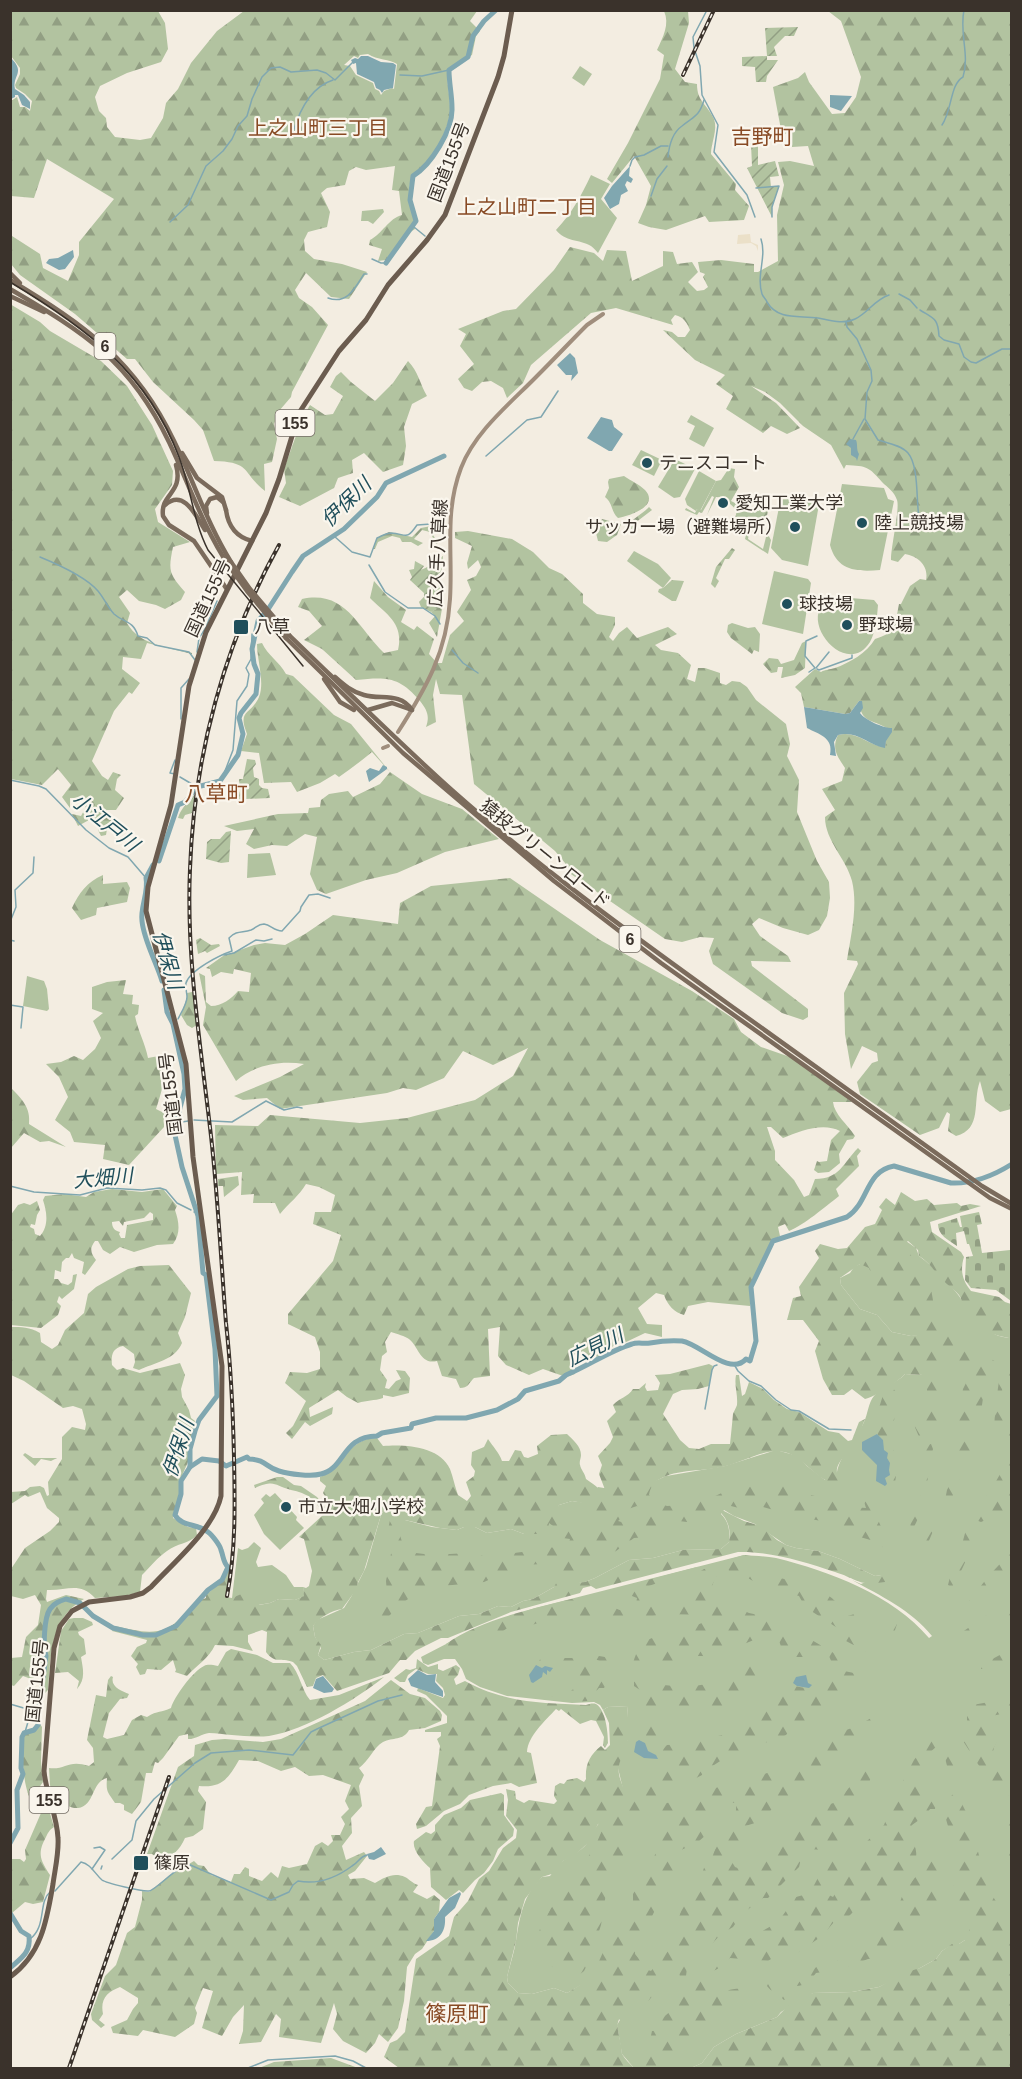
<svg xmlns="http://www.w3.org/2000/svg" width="1022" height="2079" viewBox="0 0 1022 2079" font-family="Helvetica,'Noto Sans JP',sans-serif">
	<defs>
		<pattern id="forest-firs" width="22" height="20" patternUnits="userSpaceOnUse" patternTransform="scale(1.5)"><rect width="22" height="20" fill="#b2c3a0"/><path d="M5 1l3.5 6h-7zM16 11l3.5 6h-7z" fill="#929f83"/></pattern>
		<pattern id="cemetery-stones" width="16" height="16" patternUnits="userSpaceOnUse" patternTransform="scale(1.5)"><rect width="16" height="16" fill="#b2c3a0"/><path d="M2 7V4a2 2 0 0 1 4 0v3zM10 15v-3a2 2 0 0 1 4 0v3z" fill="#929f83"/></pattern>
		<pattern id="garden-furrows" width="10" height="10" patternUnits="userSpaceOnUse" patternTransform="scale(1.5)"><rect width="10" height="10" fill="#b2c3a0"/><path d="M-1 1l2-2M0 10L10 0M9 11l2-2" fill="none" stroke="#929f83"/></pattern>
	</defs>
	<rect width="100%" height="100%" fill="#f3ede1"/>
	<!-- green -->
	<g fill="#b2c3a0">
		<path d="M580 66 592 74 584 86 572 78Z"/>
		<path d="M591 175 610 184 601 199 617 218 598 253C596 251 594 248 591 246 579 239 565 242 556 230 572 213 581 196 591 175Z"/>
		<path d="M383 209 384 212 373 224 368 221H361L362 211Z"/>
		<path d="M691 415 714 428 704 447 689 439 695 426 687 422Z"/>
		<path d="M641 450 662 460 654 476 632 465Z"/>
		<path d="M675 459 695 469 680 497 674 498 658 487Z"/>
		<path d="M699 471 716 481 700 511 697 509 696 511 687 505 685 499Z"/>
		<path d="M842 484 884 488 888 499 894 501 880 570C857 572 837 571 830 545Z"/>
		<path d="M781 497 818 504V510L808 566 782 560 771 548Z"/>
		<path d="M765 524 749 534 748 539 763 549 767 533 771 540 768 554 745 539 746 535Z"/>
		<path d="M634 551 658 564 671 578 663 588 627 561Z"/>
		<path d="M774 571 808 579 811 583 803 634 762 624Z"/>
		<path d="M839 597 874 600 878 605C877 617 876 631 870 642 848 677 804 628 822 605 826 600 833 599 839 597Z"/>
		<path d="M270 853 276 875 247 878 248 854Z"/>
		<path d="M27 976 44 981 47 989 49 1009 47 1011 23 1006Z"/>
		<path d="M906 1241 916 1248 919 1256C928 1262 953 1287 959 1296 973 1316 985 1337 1011 1338V1940H965L959 1944 952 1945 942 1951 936 1959 920 1968 879 1987 852 1992 813 1993 781 2012 777 2017 736 2034 724 2041 714 2047 702 2063 691 2068H634L622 2054 617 2025 620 2020 581 1985 567 1993 554 1988 532 1994 518 1993 508 1983 507 1977C510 1965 514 1953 516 1941 520 1916 523 1895 542 1877L550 1876C554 1871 558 1864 564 1860 577 1852 587 1849 592 1833L623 1789 618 1768V1761L628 1739V1706L608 1707 603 1710 600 1705 594 1702 572 1703 507 1696 480 1687 466 1679 462 1669 455 1659H444L428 1665 423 1663 421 1657 477 1628 535 1608 744 1555C754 1556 766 1556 776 1558 829 1571 893 1595 929 1638L932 1636C911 1610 881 1596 852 1580L861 1584 882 1575 875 1576 840 1559 818 1551 796 1548 786 1545 755 1524 734 1516 724 1510 721 1514C729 1522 730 1531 729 1542L721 1549 683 1550 653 1558 629 1560 595 1578 585 1582 554 1587 533 1599 523 1601 511 1607 498 1606 479 1614 459 1616 418 1633 404 1634 371 1650 354 1652 324 1660 318 1655 321 1648 315 1637 313 1626 317 1620 344 1608 351 1597 366 1567 381 1515 386 1507 405 1520 432 1527 457 1530 464 1527H475L487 1533 511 1529 524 1534 548 1523 559 1505 572 1501 587 1503 598 1487 604 1488 655 1481 666 1476 725 1466 776 1450 798 1456 807 1466 825 1480 837 1477C835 1461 857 1438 864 1422 868 1414 868 1403 874 1396 882 1386 896 1384 905 1374L922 1375 924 1335 911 1336 892 1332 877 1315 860 1309 841 1285 840 1278 850 1273 854 1267Z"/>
		<path d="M275 1493 297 1517 296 1520 304 1528 280 1550 264 1534 254 1515 264 1503 261 1499 266 1494 270 1497Z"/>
		<path d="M254 1542 261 1548 256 1562 258 1567 272 1565 286 1575 294 1587H303L305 1596 295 1600 279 1599 270 1603 258 1605 232 1598 238 1548 242 1550 248 1548Z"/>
	</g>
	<!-- forest -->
	<g fill="url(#forest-firs)" fill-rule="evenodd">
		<path d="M11 10 158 11 165 23 168 49 161 62 127 73 100 86 95 97 99 111 106 118 107 127 115 137 140 140 151 138 163 118 166 103 178 89 191 63 217 31 244 11H477L470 21 480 31 476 36 472 55 448 69C446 83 450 94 450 107 451 129 431 164 412 175 405 196 415 209 415 229L404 236 386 260 378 261 382 249 369 245 370 240C382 234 389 218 402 215L399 191 392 190 395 166 366 170 356 167 349 171 345 185 327 188 321 193 330 212 327 227 308 232 304 240 305 251 314 259 342 264 367 272 349 299 331 297 306 273 295 290 299 298 312 307 328 325 292 392 291 397 279 411 274 424 277 439 272 462 264 464 265 491C241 472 252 462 214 461L203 430 194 420 153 382 135 359H127L75 314 20 275 11 264 12 236 40 254 43 268 68 281 79 255V242L114 199 47 159 34 198 11 196V101L17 97 20 107H25L30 111 32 101 25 94 16 88 15 85 20 74V68L11 56ZM368 54C377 60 390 59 397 64L394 89 392 88 384 91 381 95 379 91 375 89 373 83 356 75 350 66 344 65 354 56 358 58 360 55Z"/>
		<path d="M664 11H688L689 23 675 69 685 82 697 84C697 102 707 104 714 119 718 130 711 143 711 154L736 184 735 190 749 206 744 220 709 222 705 216 666 230 649 227 638 223 646 205 651 186 634 156 612 183 607 179 628 143 660 79 664 55 657 50C663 37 670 24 664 11Z"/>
		<path d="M828 11H1011V1109L1000 1112 985 1101 980 1081C972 1102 983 1129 956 1136L948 1131 950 1114 947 1112 939 1128 920 1135 860 1094 857 1082 872 1063 878 1061 877 1053 862 1046 851 1069 845 1034 844 993 858 964 857 961 847 960C851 935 858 906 852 881 846 858 825 841 825 817L835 810 822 789 842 781 845 768C838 757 831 749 838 735 857 730 868 746 885 747L887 728C871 719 861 723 859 701L850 713 845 714 804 707 801 693 795 687 815 669 821 672C826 669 829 670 835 668 849 663 867 653 875 639 896 633 895 624 899 604H901L910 586 920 579 926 580C929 566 918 556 905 554L898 562 891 560C891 546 900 509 897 500 894 491 888 488 882 482 869 467 867 466 846 465L844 469 831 445 803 426 780 403 765 392 751 386 776 403 800 428 787 434 771 426 763 433 726 409 733 396 716 384 725 375 695 360 663 330 672 332 678 337H685L690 330C687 323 684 317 675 315L671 320 673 325 616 308 591 313 531 365 523 383 507 398 503 388 491 381 482 382 472 391 464 388 458 379 474 364 460 346 466 334 458 329 503 311 516 309 554 270 570 247 594 253 603 261 607 250 626 251 632 281 663 266V251L673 252 677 264 692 262 698 272 688 282 697 291 704 290 708 287 703 277 705 274 700 272 698 262 721 260 754 264V272H758L778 261 777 215 784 185 778 162 790 161 814 166 808 146 792 147 790 132 782 135 773 87 798 78 805 72 809 82 832 114 845 113 856 97 861 77 841 21Z"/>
		<path d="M10 304 40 322 50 331 101 361 127 386 152 425 173 471 172 485 155 509 158 522 190 542 173 547C168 571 169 574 185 592L181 600 165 609 156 605 139 601 127 590 119 597 130 613 127 623C140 646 169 647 192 653V654L147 643 141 659 123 657 122 669 140 683 132 694 129 692 114 711 92 761 102 776 108 780 113 772 121 775 117 779 115 790 124 798 116 810H107V817L114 821 113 829H107L106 835 101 836 98 830 100 826 89 820 78 826 72 814 81 816 86 807 76 798H70V808L62 797 71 785 58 769 42 785 11 779Z"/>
		<path d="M408 361C418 371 420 384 427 396L412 404 404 427 406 446 403 465 383 472 364 453 352 460 353 473 338 478 334 488 300 506 279 497 286 483 284 469 302 419 310 405 325 415 333 414 343 396 330 387 336 376 341 372 351 382 375 401 393 383Z"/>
		<path d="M729 468 735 469 734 477 739 487 731 501 751 511H759L764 503 770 504 766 519 739 536 735 530 739 526 735 519 737 510C730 505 726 497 716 497L707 515 714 497 712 496 702 513 699 512 697 515 685 510 686 508 695 513 697 509 701 510 716 481 721 480Z"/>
		<path d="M624 476C631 481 639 484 645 490 660 506 629 516 618 518 611 512 613 503 605 497L609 488 608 482 609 479Z"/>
		<path d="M649 507 652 510 635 523 634 529 627 528C631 518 642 515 649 507Z"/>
		<path d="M602 519 621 524 617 535 607 542 598 541 596 533Z"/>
		<path d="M431 526 432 533 438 543 436 544 430 532 422 530 414 539 423 543 418 546 411 542H402L400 538 392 536 378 542 375 549H373L377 538 389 532 412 537 421 528Z"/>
		<path d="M468 531 512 539 533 552 549 568 562 574 583 594V603L597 614 615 617V625L609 637 613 641 619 633 627 627 637 638 668 627 677 634 655 645 661 650 678 653 691 665 687 679 695 682 698 668H705L720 673V683L726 685 732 681 740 682 747 687 756 700 786 724 790 744 787 756 799 780 797 812 817 861 829 882 830 898 827 916 819 930 808 935 783 928 759 918 752 924 760 936 788 956 791 962 751 961 752 966 808 1009V1017L803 1020 782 1013 713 964 709 951 714 938 700 937 682 942 665 939 568 872 565 863 555 851 474 784 462 695 440 694 436 679 433 695 436 722 426 727C430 716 427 710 420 701 399 676 386 677 356 680L322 649 304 640 322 626 309 611 298 607 302 599C346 590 357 627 384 653L398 650C404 623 387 615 370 598L374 581 388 597 406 610 401 622 414 630 417 626 434 639 429 654 437 663H442L450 635 464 621 457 612 471 590 467 580 476 576 481 567 478 560 468 569 467 563 472 546 455 538V532Z"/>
		<path d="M732 548 735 550 729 559H725L716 578 719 581 715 588 711 584 716 567Z"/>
		<path d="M443 556 440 584 443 593V603L437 637 429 623 435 616 431 612 436 609C429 600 429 590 433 580L427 574 420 570C429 568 435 560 443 556Z"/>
		<path d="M672 580 684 581 676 601H672L658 592 659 589 663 588Z"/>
		<path d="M732 623 748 628 755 627 760 634 759 652 754 650 752 654 731 638 727 632 728 625Z"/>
		<path d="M806 641 805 668 795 675 781 678 783 667H778L777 672 771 673 763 664 769 658 778 659 781 664 794 660 802 643Z"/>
		<path d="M262 643C268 656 279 661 286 674L293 676 334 715 351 724 390 772 422 794 462 809 499 839 445 852 397 873 366 880 326 894 317 890 310 874 317 837 305 834 287 846 272 845 254 849 246 844 254 829 237 831 224 826 278 814 308 813 309 808 320 807 321 800 329 794 348 791 353 797 380 784 390 772 372 752C362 760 351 769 339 777L335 774 320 783 297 792 291 782 264 783 259 753 241 751 247 734C237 709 251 715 259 697 265 682 257 660 257 644Z"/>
		<path d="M103 875V884L127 882 130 888 127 902 97 908 96 915 81 920 72 908C79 893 87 882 103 875Z"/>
		<path d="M510 878 600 940 692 991 734 1019 741 1032 761 1047 790 1057 852 1102H833C834 1114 848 1125 855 1136L853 1139 847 1140 839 1154 840 1163 829 1172 818 1173 814 1170 817 1161 819 1162 827 1161 831 1140 840 1131C823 1122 800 1131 783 1138L771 1127H767L775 1151V1160L794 1180 804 1197 809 1195 815 1179C840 1179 843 1163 858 1148L861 1151 857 1156 859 1166 836 1189 839 1196C825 1207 804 1225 789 1231L785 1224 778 1227 780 1236 772 1240 770 1244 750 1286V1306L708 1302 688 1306 684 1315C674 1312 668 1306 664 1295L656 1293 638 1308 647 1324 662 1325V1337L645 1333 624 1343 622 1338 610 1349 607 1347 604 1348 605 1352 597 1357 594 1354 592 1355 591 1359 576 1366 575 1374 566 1377 543 1369 529 1375 506 1365 498 1356 500 1327 488 1329 490 1376 474 1378C469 1383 468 1388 460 1388L456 1379 442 1376 437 1361C420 1365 419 1347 409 1339 405 1336 397 1334 391 1332L385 1342 387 1352 382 1356 380 1370 387 1380 385 1388 389 1389 396 1381 401 1379 396 1370 405 1371 410 1378 409 1393 393 1397 383 1395V1398C374 1401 367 1400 358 1403L347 1397 338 1390 309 1408 310 1417 333 1407 332 1414 310 1426 305 1422 292 1439 286 1433 293 1426 306 1401 285 1383 290 1372 307 1373 320 1369V1352L315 1337 288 1324V1314L333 1261 341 1235 313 1224 315 1212H331L335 1195 319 1187 306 1184C299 1196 289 1203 280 1214L275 1203H253L254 1194 241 1195 242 1172 216 1174 215 1125 258 1126 270 1115 360 1123 407 1118 475 1100 513 1076 528 1048 493 1065 463 1051 444 1078 416 1090 403 1088 387 1093 280 1109 267 1098 243 1100 234 1096 280 1077 304 1064C280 1060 254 1065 236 1081L203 1025 206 1007 199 973 205 976 206 1002 211 1006C222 1006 231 999 238 991L249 992 251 973 234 969 233 974 221 972 212 977 210 969 206 968 223 956 254 945 265 943 285 945 305 934 333 915 398 924 400 903 431 886Z"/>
		<path d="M126 980 123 994 133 995 132 1004 139 1005 138 1014 135 1016C138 1031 145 1043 148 1058L164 1055C167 1074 162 1091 156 1109L164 1113V1127L129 1165 103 1159 105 1145 74 1142 70 1132 55 1120 68 1097 59 1077 46 1064 61 1062 74 1056 83 1060 95 1049 101 1038 93 1021 103 1013 92 1009V987L107 982Z"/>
		<path d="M192 992 194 993V1011L197 1025 192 1028 187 1025 181 1015 187 997V993Z"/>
		<path d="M11 1088C22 1099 31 1108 29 1124L66 1147 49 1141 40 1142 24 1133 11 1148Z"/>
		<path d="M112 1189 142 1192 163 1189 177 1206 175 1210C179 1222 181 1233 173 1244L157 1245 134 1252 120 1247 110 1254 103 1250 98 1241H95C89 1249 91 1253 96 1260L85 1275 82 1273 84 1262 74 1258 72 1253 69 1258H66L62 1262 61 1272 55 1270 54 1279H58L61 1283 68 1285 72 1282 73 1275 77 1274 74 1289 62 1299 59 1296 57 1302 61 1306 58 1315 41 1328 11 1325 10 1216 18 1205 24 1203 30 1205 37 1201 40 1210 37 1215 35 1225 31 1224 30 1227 34 1229 35 1234 40 1236C49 1226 47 1212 43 1200L45 1196 64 1194 86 1197 94 1192ZM150 1212 153 1214V1220L127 1225 125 1238H121L119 1234 120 1232C115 1231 112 1228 112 1222L119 1221 123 1226 124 1222 144 1218Z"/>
		<path d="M901 1192 915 1201 927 1199 934 1205 957 1203 961 1206 970 1204 981 1206 930 1222 932 1232 961 1252 964 1257C960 1270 962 1280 971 1291L999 1297 1005 1302 1011 1304V1338C1002 1338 976 1329 969 1321 964 1313 964 1303 959 1295 954 1289 947 1285 942 1279 934 1271 929 1262 919 1256L918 1250 908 1241 904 1244 905 1248 921 1268 930 1283 935 1312 956 1343 969 1352 993 1360 1011 1372V1380L1003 1384C1001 1397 1002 1413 1011 1422V1509L981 1522 973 1519C979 1539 962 1570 952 1588L948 1585 953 1565 958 1559 970 1515 991 1490 1003 1469C1001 1460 1006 1454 1007 1446 1007 1437 998 1433 995 1426 993 1424 999 1378 1000 1376L996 1372H992L984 1391 981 1412 973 1425 972 1435 974 1452 960 1477 954 1494 939 1517 925 1550 923 1551V1540L927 1529 945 1500 947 1490 954 1476 960 1445 959 1414 963 1389 966 1383 959 1370 948 1361 941 1363C941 1371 937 1378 937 1386 936 1406 946 1427 927 1440L920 1439 914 1425 927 1395V1380L923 1375 905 1374C898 1382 874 1397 865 1399L852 1389 844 1395H832L823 1379 815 1351 819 1341 803 1320H787L793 1298 801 1296 799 1287 819 1258 815 1251 820 1244 838 1249 847 1248 865 1227 875 1224 882 1210 879 1207 886 1198 895 1205ZM860 1264 869 1268 872 1275 875 1286 886 1298 903 1321 919 1324 928 1322 924 1334 911 1336 892 1332 877 1315 860 1309 841 1285 840 1278Z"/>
		<path d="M169 1265 191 1293 185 1317 178 1333 182 1343C175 1360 154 1363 139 1370L133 1368 135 1362 134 1354 123 1346C112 1348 111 1356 112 1365L117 1370 123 1368 140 1373 180 1363 185 1375 181 1389 182 1397 189 1410 191 1418 195 1421 192 1432 188 1462 180 1480 179 1494 173 1518 188 1527 196 1528 197 1535C189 1544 177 1543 167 1551 158 1557 150 1567 142 1575L140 1592 125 1596 95 1598C79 1581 67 1591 47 1590L46 1599 47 1602 66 1595 84 1599C50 1618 51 1655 48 1690L45 1693C41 1680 47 1659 45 1644L40 1674 31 1679 23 1676 14 1686 11 1685V1658L22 1657 26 1637 38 1625 41 1605 35 1595 23 1599 11 1596V1569L25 1548 50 1531 59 1522V1518L47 1508 40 1492 28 1497 25 1495 11 1504V1492L25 1491 30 1487 40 1486 44 1488 47 1496 49 1495 48 1482 62 1459V1437L72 1427 85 1430 86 1424 82 1409 73 1406 63 1408 24 1381 11 1375V1327C21 1327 30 1327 40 1333L41 1342 52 1349 58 1345 65 1330 84 1313 88 1294 96 1287 128 1269 140 1266Z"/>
		<path d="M709 1364 713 1366 709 1386 698 1389 682 1390 673 1394 663 1414 680 1440 689 1448 699 1449 711 1444H730C731 1434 732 1425 733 1414 734 1411 736 1408 737 1405 738 1394 734 1386 736 1375H739L742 1396 745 1394 749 1382 763 1389 774 1400 787 1409 799 1412 828 1431 839 1433 848 1441 852 1440 859 1422 865 1419C862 1426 860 1435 856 1442 849 1454 828 1466 841 1481L839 1483C818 1485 805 1456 784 1452 765 1448 745 1461 726 1466 705 1472 677 1468 658 1480 652 1484 650 1489 649 1495L658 1503 667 1506 683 1505 692 1498 713 1497 726 1491 733 1493 762 1482 781 1486H791L801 1492 839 1503V1506L866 1508 862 1495 868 1486C884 1498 875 1509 879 1522 882 1531 890 1535 891 1547L884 1548 874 1541 846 1533 831 1523 811 1519 803 1514H788L763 1507 739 1508 715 1502 709 1512 699 1521 693 1520 687 1522 671 1520 666 1521 648 1537 634 1538 616 1551 594 1562 583 1571 573 1573 571 1579 572 1583 585 1582 595 1578 629 1560 653 1558 683 1550 721 1549 729 1542C730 1535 730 1528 727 1522 725 1516 721 1515 720 1509L744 1521 761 1526 777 1540 786 1545 796 1548 818 1551 840 1559 875 1576 882 1575 886 1571 889 1572 885 1582C857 1586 860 1580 835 1572 805 1562 770 1551 738 1552L596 1589 591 1586 583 1588 580 1593 511 1612 448 1638H441L415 1651 406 1660H400L389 1673 337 1691 323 1675 316 1678 313 1686 307 1687 297 1666 293 1662C280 1657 276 1665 266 1652L267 1632 262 1630 248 1635V1642L253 1651 233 1646 215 1645C209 1658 196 1666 187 1676L175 1672 176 1670 173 1660 161 1670 147 1669 145 1674 140 1675 136 1667 138 1664 131 1656 137 1647 146 1643 147 1640 112 1631 115 1626C140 1631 160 1639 181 1618 189 1609 194 1602 206 1598V1595L222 1581 228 1570 230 1571 226 1597 232 1598 246 1592 255 1596 259 1605 270 1603 279 1599 295 1600 304 1596 303 1587 306 1588 309 1586 312 1571 304 1539 299 1537 323 1515C317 1500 307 1493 291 1490 274 1486 276 1479 255 1488L254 1485 277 1477H283L294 1485 301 1486 317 1497 328 1511 331 1506 323 1493 326 1486 320 1481V1477C345 1467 347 1438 377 1438L383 1446C404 1444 440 1446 450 1469 453 1477 455 1487 458 1495L467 1501 471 1496 466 1482 474 1476 475 1471 471 1465 472 1452 484 1447 488 1439C493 1447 499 1452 502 1461H509L515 1450 521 1451 524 1457 528 1458 538 1454 537 1446 551 1435 567 1434C573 1440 581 1446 581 1455 581 1458 579 1462 580 1465 581 1470 585 1473 586 1479 590 1482 595 1485 598 1488 610 1500 602 1517 623 1516L618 1521 628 1524 643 1515 642 1509 637 1506 619 1512 612 1508 599 1474 602 1465 598 1456 610 1443 613 1437 607 1421 616 1412 613 1405C619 1398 628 1397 633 1389H639L646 1383 645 1387 647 1391 658 1390 660 1383 655 1375 670 1374ZM572 1501C586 1503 601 1507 596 1525L578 1530H567C559 1523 556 1515 559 1505ZM386 1507 392 1510 386 1540 392 1548 386 1581 387 1594 376 1610V1614L371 1620 384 1621 401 1604 418 1592 442 1586 484 1582 522 1565 543 1564 550 1568 558 1580 554 1587 533 1599 523 1601 511 1607 498 1606 479 1614 459 1616 418 1633 404 1634 371 1650 354 1652 324 1660 318 1655 321 1645 315 1637 313 1626C319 1618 332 1610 342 1609L356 1590 358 1582 364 1571 381 1515ZM405 1520 440 1528 457 1530 464 1527H475L487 1533 511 1529 524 1534H545L548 1531 549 1523 560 1531 563 1538 570 1539 568 1546 564 1548 543 1547 530 1551 514 1553 499 1559 468 1553 432 1555 416 1553 404 1548 398 1529Z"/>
		<path d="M890 1389 895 1390C896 1402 895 1430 889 1440L898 1461 892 1505 891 1491 885 1478 889 1475 890 1463 887 1458 888 1453 884 1450 882 1440 878 1436 876 1426 880 1418 878 1411 884 1392Z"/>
		<path d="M931 1444 933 1449C928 1471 925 1514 911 1531L910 1521 917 1507 923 1486 921 1480 924 1473C920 1465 921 1453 926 1445Z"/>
		<path d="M25 1453 33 1458H57L51 1461 41 1459 35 1466 23 1455Z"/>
		<path d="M1011 1553V1563L996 1580 984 1597 974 1602 955 1623 954 1622C971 1598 990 1572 1011 1553Z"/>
		<path d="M744 1555 751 1556 757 1564 758 1573C784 1580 837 1585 844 1617L865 1611 889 1623 897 1624 894 1633 885 1632 868 1618 853 1620 850 1630 864 1644H869L872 1647 869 1653 846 1641 839 1629 805 1607 799 1596 758 1584 748 1578 730 1573 728 1569 730 1564 717 1563Z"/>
		<path d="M697 1567 692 1571 640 1589 644 1602 648 1607 687 1599 697 1592 696 1574 704 1569 724 1567 725 1569 715 1578 712 1586 717 1599 749 1613 768 1617 774 1620 782 1631 789 1636 800 1635 810 1639 849 1662 848 1665 842 1664 835 1670 829 1656C822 1653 814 1655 807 1653L803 1657H792L789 1662H783C782 1651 782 1639 771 1633L744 1644 740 1643C735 1647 730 1652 724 1654 707 1660 684 1650 669 1664L643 1661 633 1663C642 1634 649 1641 673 1632L680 1635 691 1627 713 1619 710 1615 666 1614 613 1622C601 1618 588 1625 575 1621L576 1619 573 1617C565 1623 557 1626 547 1620L523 1628 520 1626V1623L515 1626 512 1625 503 1631 468 1637 467 1651 463 1658 446 1644C479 1620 532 1609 572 1599L591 1610 609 1603C624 1615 620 1609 636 1604L637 1598 632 1596 630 1590 625 1588 629 1585Z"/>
		<path d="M1011 1606V1615L977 1627 969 1633 958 1635 1000 1606Z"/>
		<path d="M74 1618H83L92 1622 93 1625 78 1632 79 1635 84 1639 86 1654 81 1657C83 1669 86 1679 77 1689L79 1681 68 1672 55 1673 61 1631 69 1619Z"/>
		<path d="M231 1649 257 1655 273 1663H290C300 1673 301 1689 310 1700L339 1695 384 1677C355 1700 306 1730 269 1736 252 1738 227 1734 209 1733 202 1734 193 1740 188 1739V1734L179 1736 163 1758 158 1763 155 1762 152 1773H146L141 1802 132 1814 124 1810V1805L120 1803H115C107 1791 106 1792 107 1778 91 1782 95 1806 78 1808 70 1809 65 1802 55 1804L50 1785 49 1768C66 1770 68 1759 89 1766L94 1762 93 1748 87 1740 96 1695 106 1697 108 1680 111 1676 113 1677C110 1687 122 1691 129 1694L127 1698 120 1699 109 1713 103 1737 107 1739 124 1735 132 1720 141 1715 147 1717C158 1710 161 1713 171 1708 174 1697 193 1671 204 1666 208 1664 212 1665 218 1666L226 1652Z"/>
		<path d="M1011 1649V1663L998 1668 981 1669 983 1664Z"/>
		<path d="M627 1651 628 1658 624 1663H604L595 1659 583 1663 591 1673 627 1678 629 1681 627 1684 616 1685 610 1683 613 1680 610 1678 604 1688H599L587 1701 574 1702 550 1696C561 1694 568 1696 576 1686L574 1680 576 1671 569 1661 541 1663 539 1661 541 1658H575L587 1654 605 1657Z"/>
		<path d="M417 1659 428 1667 438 1664V1669L443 1671 456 1665 460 1668 458 1675 454 1679 456 1685 465 1681C505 1703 541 1703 586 1705 589 1704 593 1703 596 1704 606 1710 608 1733 608 1743L605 1748 603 1745 604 1737 596 1721 591 1720 580 1724 561 1709 559 1711 556 1709C545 1721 528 1736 527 1752L531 1753 537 1783 519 1787 511 1783 493 1786 469 1795 460 1804 444 1811 426 1826 417 1829 416 1824 426 1807 432 1806 440 1746 437 1739 441 1736V1732H425V1730L447 1723V1716L426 1695 417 1691 418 1688 443 1698 445 1695 443 1688 436 1681 437 1674H428L416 1669 408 1675 405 1682H400L394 1678 406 1669 410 1670 416 1668Z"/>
		<path d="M761 1662 767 1669H772L771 1673 749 1688 738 1702 701 1711H684L675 1708 672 1705C654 1718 666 1728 659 1747L655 1749C645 1736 645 1739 645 1723 645 1718 641 1714 640 1709L643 1706 640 1690 634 1686V1681L642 1683 685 1687 694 1686 714 1683 720 1677 737 1673 746 1667Z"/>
		<path d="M853 1664H861L871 1670 869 1680 856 1675 842 1684 835 1697 802 1725 792 1728 786 1735 774 1741 762 1743 753 1750 725 1758 714 1765 703 1769 702 1775 654 1800 648 1802 650 1812 645 1821 638 1820 634 1812 628 1824 623 1857 608 1881 601 1925 590 1959 584 1971 579 1975H566L551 1966 545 1967 544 1954 536 1942 537 1935 551 1908 571 1888 576 1874 595 1847 605 1823 598 1824 590 1841 574 1856 563 1861 555 1873 542 1877 525 1899 518 1923 516 1941 507 1977 508 1983 518 1993 532 1994 554 1988 567 1993 580 1985V1980L585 1977H592L608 1941 629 1918 633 1904V1892L638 1874 641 1869 652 1861 666 1831 667 1823 662 1814 656 1811 658 1805 693 1797 708 1790 781 1769 789 1771C793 1757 804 1751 818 1752L830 1739 843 1731 855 1727 873 1717 875 1722 854 1743 842 1750 835 1760 823 1769 805 1787 790 1795 755 1823 742 1827C732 1820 737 1814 736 1803L727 1802 716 1814 707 1834 698 1842 679 1851 673 1863 674 1872 672 1875 663 1879 655 1910 646 1929 636 1940 635 1954 648 1970 651 1971 672 1946 676 1974C666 1977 657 1991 650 1999 644 2006 637 2005 630 2009 612 2020 618 2028 621 2045 621 2046 622 2053 622 2054 625 2059 630 2064 634 2068H399L384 2057 390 2043 397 2040 405 2032 416 1959 449 1936 454 1917 468 1901 479 1879 489 1871 503 1848 516 1838 517 1830 506 1816 508 1800 506 1789 515 1791 516 1799 524 1803 529 1800 554 1804 557 1801 554 1796 555 1786 560 1783 564 1784 567 1780 577 1778 584 1782 586 1779C585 1764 590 1755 601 1746L605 1750 610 1745 609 1723 603 1710 608 1707 628 1706C627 1717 630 1729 628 1740 623 1763 612 1762 624 1789 638 1785 660 1781 662 1763 663 1755 660 1752 667 1745L686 1744 726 1734 739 1726 759 1706 784 1684 810 1689 819 1693 823 1687 817 1683 816 1677H831L844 1671 854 1673Z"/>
		<path d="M391 1680 410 1694 425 1698 440 1711 442 1715 441 1721 425 1728 409 1730C403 1741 393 1737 383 1742 374 1747 368 1762 359 1768L364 1775 359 1786 362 1806 351 1818 352 1833 342 1846 346 1860 364 1852 367 1856 355 1871 348 1875 350 1879 364 1878 375 1883C385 1877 394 1872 405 1877 409 1879 412 1883 418 1885L413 1892 427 1899 434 1895 440 1900 439 1912 434 1919V1931L422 1949 415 1954 407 1967 404 2001 398 2028 388 2042 379 2034 375 2043 366 2053 343 2041 333 2029 337 2014 334 2003 321 2043 279 2037 281 2019 276 2014 261 2042 239 2044 243 2031 244 2005 233 2017 222 2036 202 2028 213 1991 203 1988 195 2008 197 2013 194 2024 175 2037 143 2030 138 2036 113 2033 111 2027 127 2020 133 2009 138 2003V1998L120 1987C107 1992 100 1999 103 2014L99 2020 105 2025 101 2028 92 2020 91 2014 105 1976 116 1965 127 1933 135 1927 142 1900V1891L149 1892 170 1875 194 1861 198 1865 204 1866 211 1875 231 1882 234 1874H240L245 1867 249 1869V1876L262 1881 271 1872 278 1878 282 1866 289 1868 307 1864 315 1846 322 1842 328 1846 333 1841 331 1835H340L345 1824 341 1817 349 1809 345 1801 351 1785 323 1775 309 1776 295 1767 281 1771 258 1761 239 1760C228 1779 222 1788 199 1786L198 1791 206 1802 203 1829 193 1836 185 1838C179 1851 174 1855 161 1860L152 1854H147L178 1767 194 1756 195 1745 212 1740 225 1739 263 1742 281 1739 365 1701Z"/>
		<path d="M1011 1698V1719L1001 1714 987 1717 989 1730 998 1731 1005 1728 1011 1731 1005 1738 999 1737 994 1747 993 1752C1001 1766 1017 1775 1007 1790L1011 1801V1869L1009 1862 1005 1815 998 1795 954 1727 955 1719 969 1736 972 1732 967 1720V1706Z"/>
		<path d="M913 1718 919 1720C924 1730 938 1734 937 1746L927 1755C924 1776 918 1789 936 1804L935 1809H930L926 1815 912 1825C909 1841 923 1852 912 1866L867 1903 859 1906 849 1916 834 1922 822 1936 796 1954 774 1957 768 1961 730 1958C723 1962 720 1969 713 1971L708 1964 711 1961 778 1922 796 1897 807 1894 812 1889 819 1876 827 1869 831 1855 823 1850 809 1849 802 1855 799 1867 768 1898H763L742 1914 733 1927 720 1935 711 1945 697 1951 687 1968 686 1976 681 1980 675 1959 676 1927 685 1898 699 1881 704 1868 712 1858 721 1832 729 1822 743 1831C740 1842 733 1848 730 1859L735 1867 745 1871 779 1837 803 1823 823 1806 837 1802 869 1764 874 1752 881 1743 886 1742 877 1758 865 1796 845 1848 840 1869 831 1884 829 1895 833 1897 847 1876 863 1845 884 1825 895 1796 914 1760 928 1742 927 1735 916 1725 910 1726 907 1722 909 1719Z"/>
		<path d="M40 1724 42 1727 41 1761 43 1782 36 1792 34 1805C23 1794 20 1748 25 1733L37 1729Z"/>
		<path d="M942 1747 946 1749 951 1756 961 1790V1802L970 1820 987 1887 997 1903 1006 1924 1011 1928V2068H691L702 2063 714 2047 724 2041 736 2034 777 2017 797 1997 813 1993 852 1992 879 1987 904 1973 920 1968 936 1959 942 1951 952 1944H959L965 1940 969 1934V1923L963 1918 965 1907 957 1898 953 1885C971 1848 939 1832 946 1800L956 1792 953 1788Z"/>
		<path d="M501 1793 504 1795V1815L514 1829 513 1836 498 1849 493 1861 484 1873 475 1880 463 1893 459 1890 446 1900 431 1887 430 1868C423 1862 412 1850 414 1841L426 1832 431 1834 435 1831V1825L444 1815 461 1808 470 1800Z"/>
		<path d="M49 1810 54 1827C49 1830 48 1833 45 1839 37 1854 41 1861 50 1875L43 1902 33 1904 25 1902 12 1913 11 1859H20L24 1862 26 1859 25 1850 41 1813Z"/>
		<path d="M928 1857 940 1871 938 1885 942 1912 924 1924 894 1955 887 1958 868 1959 842 1969 816 1973C811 1980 805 1986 796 1986L788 1991 787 1998 784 2000C779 1994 772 1993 767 1986L769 1982H776L793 1974H806L822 1963H831L854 1955 868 1935 884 1924 900 1902 904 1891 918 1874 922 1873 926 1867 924 1858Z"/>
		<path d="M702 1967 714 1978 717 1987 726 1991C737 1987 749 1989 759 1985V1990L730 1999 714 2025 706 2030 703 2036 691 2050 677 2057 667 2068H637L632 2061V2058C643 2055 652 2061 656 2047L650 2040 652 2031 663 2030 660 2020 672 2010 674 1998 680 1994 693 1990 694 1988 684 1985 686 1978Z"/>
		<path d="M331 2058 358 2068H259L274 2062Z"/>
	</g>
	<!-- cemetery -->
	<g fill="url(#cemetery-stones)">
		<path d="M238 1176 239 1185 224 1197 223 1186H218V1179Z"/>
		<path d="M979 1212 982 1224 977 1225 982 1253 1010 1250 1011 1301 996 1290 971 1288 965 1280 966 1257 973 1256 969 1244H967L964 1231 956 1233 957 1246C948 1240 938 1235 938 1224L957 1218 960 1227H962L960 1216Z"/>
	</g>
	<!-- garden -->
	<g fill="url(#garden-furrows)">
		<path d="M798 27 794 36H785L774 47 777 56H767V60H778L767 76 766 82H756L755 67 742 66V57L767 56 765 28Z"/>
		<path d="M758 143V165L775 161 779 176 770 177 771 187 779 186 772 207V217L747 168 752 166 751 144Z"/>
		<path d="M415 561 424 566 421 570 434 574 430 588 433 593C429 600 432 603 437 609L431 612 421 607 419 602 424 597V593L410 580 412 577 409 570 414 569Z"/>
		<path d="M247 759 255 760 256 764 253 768 254 777 259 779V785L262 788 268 789 270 798 245 799 242 802 236 799 240 791 239 779H243Z"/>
		<path d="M195 794 192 813 185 815 183 819 178 818C181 807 189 803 195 794Z"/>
		<path d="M231 831 229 862 221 863 206 859 207 842 211 839H220L226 832Z"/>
		<path d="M200 938 211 945 219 944 220 946 207 953 205 951 198 954 196 940Z"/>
	</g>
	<!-- plaza -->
	<path fill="#ebe0c8" d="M750 234 751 242 758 245V251L756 246 751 243 737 244 738 235Z"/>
	<!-- water -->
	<g fill="#80a7b0">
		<path d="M361 56H368L381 62 393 63 396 65 393 88 384 90 382 93 380 90 376 88 374 82 357 74 356 63 353 64 351 60 355 58 358 59Z"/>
		<path d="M11 58C26 73 12 75 15 89L24 95 30 102V109L22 105 18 95H15V97L11 99Z"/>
		<path d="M830 95 852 96 841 111 830 107Z"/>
		<path d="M630 166 629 176 633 179 631 183 627 181 625 185 628 191 621 195 619 204 610 209 604 198 612 186Z"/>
		<path d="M73 250 74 257 65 269 59 270 46 263 49 259 58 258Z"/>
		<path d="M570 353 575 358 578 373 571 381 572 375H566L557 365Z"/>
		<path d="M601 417 612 420 614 427 623 434 612 451H609L587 438Z"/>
		<path d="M850 439 856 440C858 445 856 449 859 454L857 461 856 458 851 455V448L846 444Z"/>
		<path d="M859 701H862L863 708 860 713C865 720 883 728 892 728V732L886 741 885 748C868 745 857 730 838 735L834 742 836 756 830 755C834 737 818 734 807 728L804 707 845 714 850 713Z"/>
		<path d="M383 765 387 767V769L369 782 366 771 370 768 379 771Z"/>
		<path d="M877 1434 883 1440 884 1450 888 1453 887 1458 890 1463 889 1470 890 1475 885 1478 887 1484 885 1486 876 1481 877 1465 862 1450V1442Z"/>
		<path d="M536 1665 542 1668 545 1666 553 1668 550 1672 547 1670V1675L543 1672 542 1677 533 1683 531 1682 529 1675Z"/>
		<path d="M418 1670 427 1675 436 1674 435 1682 443 1691V1697L411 1686 408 1679Z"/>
		<path d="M806 1675 808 1683 812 1685 809 1688 797 1686 793 1683 796 1677Z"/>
		<path d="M323 1676 334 1689 332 1692 324 1693 313 1688 316 1679Z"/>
		<path d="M639 1740 645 1743 648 1751 656 1755 658 1759 644 1758 634 1752 636 1742Z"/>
		<path d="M381 1847 386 1854 374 1860 369 1859 367 1854 374 1852Z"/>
		<path d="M460 1892 461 1894 455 1908 445 1917C446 1931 440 1941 426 1941L434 1931V1919L449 1898Z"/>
	</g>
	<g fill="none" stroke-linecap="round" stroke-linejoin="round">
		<!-- stream -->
		<g stroke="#80a7b0" stroke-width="1.5">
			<path d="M707 10 693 37 694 48 700 66 702 95 718 125 714 152 747 195 755 217"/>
			<path d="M400 75 422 76 449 70"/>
			<path d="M942 125C952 111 950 84 963 77 970 55 959 33 964 10"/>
			<path d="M293 132C299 112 311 87 333 80"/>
			<path d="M745 145 769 140"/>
			<path d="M668 157C669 146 672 133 682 126 694 116 699 117 704 100"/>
			<path d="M630 166 632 160 635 157 644 155 661 146H668"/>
			<path d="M756 188 779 186 772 207V217"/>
			<path d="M651 196 657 179 667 166"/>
			<path d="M170 222 188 205 206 166 223 151 232 139 238 126 247 116 252 99 262 77 271 68 280 67 291 72 317 70 326 73 335 80 354 61"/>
			<path d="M414 227 425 236"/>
			<path d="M761 239C767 257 756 275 762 294 763 297 766 299 767 302 778 321 800 315 818 318 829 320 843 325 855 319 868 313 874 300 889 295"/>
			<path d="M372 259 381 263H386"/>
			<path d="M899 294 910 300 917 308"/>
			<path d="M328 298C347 305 355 288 364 274H367"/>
			<path d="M920 310C934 319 938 318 939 336L944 340 959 344 964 357 971 362 976 363 1002 349H1012"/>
			<path d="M846 322 847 327 857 339 871 370 872 381 867 392 865 419 878 440C887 443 901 445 908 453 919 466 916 500 919 518"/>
			<path d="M853 439 864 419"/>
			<path d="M486 456 527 420 541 417 558 391"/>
			<path d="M334 536 352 552 370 557 377 538C382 536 386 533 391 533 407 534 406 541 417 525L431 524 436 514 445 515"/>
			<path d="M40 557C57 564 86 577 98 591 104 598 108 608 114 614 124 623 133 620 138 636L147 638 155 645 189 652 195 660"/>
			<path d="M369 565 385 592 408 608H423L435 616 440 624"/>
			<path d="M452 650 463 663 478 673"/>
			<path d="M197 652 199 638 205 629 217 601"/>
			<path d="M816 668 829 652"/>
			<path d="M817 669 819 670 852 658V655"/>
			<path d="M809 672 815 668 805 656 806 641 817 636"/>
			<path d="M181 719V688L189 679"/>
			<path d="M225 771 233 750 237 701 247 686 249 674 246 668 251 659 252 634"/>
			<path d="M175 774 170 773 175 760"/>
			<path d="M180 777 197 787"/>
			<path d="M10 780 39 786 46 789 86 830 109 848 128 857 146 878"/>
			<path d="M10 922 16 907 15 890 33 873 34 857"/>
			<path d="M10 940 14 941"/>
			<path d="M224 955 234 953 256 940 264 941 272 939"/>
			<path d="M10 1005 23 1007 21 1028"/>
			<path d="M178 1019C181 1013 187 1004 187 997 187 992 185 988 186 983 190 970 220 955 232 951L229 938C237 930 242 933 251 930 256 928 258 924 264 924 271 925 274 931 282 931L300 911 301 907 309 895 318 894 330 898"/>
			<path d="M194 1120 232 1122 266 1101 284 1110 297 1107 302 1108"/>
			<path d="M176 1123 188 1121"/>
			<path d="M10 1186 34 1192 80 1195 107 1188 142 1190 160 1188 166 1190 177 1203 191 1210"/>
			<path d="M194 1212H196"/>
			<path d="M735 1366 738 1371 749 1381 761 1386 776 1400 791 1410 799 1411 829 1429 851 1430"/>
			<path d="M705 1409 712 1370 714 1366 717 1365"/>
			<path d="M10 1704 27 1709 28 1722 25 1732"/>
			<path d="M112 1859 132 1840 136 1821 154 1799 195 1763 211 1753 249 1750 293 1755 311 1732 317 1729 378 1701 402 1695"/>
			<path d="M92 1869 105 1850 100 1847 94 1848"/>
			<path d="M101 1869 102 1866"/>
			<path d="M55 1891 81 1862C91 1864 95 1874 102 1880 106 1883 143 1892 149 1891 156 1890 175 1868 188 1864L271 1900 289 1892 293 1885 298 1881C319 1885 336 1878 352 1866 359 1862 359 1857 367 1855"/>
			<path d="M30 1939C47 1926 38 1902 50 1892"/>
			<path d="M248 2068 268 2060 335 2056 353 2061 366 2068"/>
		</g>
		<!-- river -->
		<g stroke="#80a7b0" stroke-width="5">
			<path d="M386 263 416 221 410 200 413 176C431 165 453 130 452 108 452 95 449 83 449 70L468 57 473 36 484 21 496 10"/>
			<path d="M159 861 178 805 185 802 197 787 220 781 238 755 243 734 239 718 241 713 256 694 258 674 254 664 252 649 258 621 267 611 292 572 303 556 344 529 377 497 386 483 444 456"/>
			<path d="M153 865 146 878C149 892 140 907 142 921 144 941 156 961 162 981"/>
			<path d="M190 1467 202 1459 219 1461 226 1466 247 1457 249 1459C267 1460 265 1467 279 1471 289 1474 311 1477 321 1474 345 1469 342 1436 377 1436L382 1433 411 1428 412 1424 436 1418H466L497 1410 518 1399 525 1391 559 1381 566 1375C588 1366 609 1351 632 1344 637 1342 644 1344 650 1343 661 1341 671 1340 682 1341 700 1344 730 1377 746 1359L750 1361 756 1341 751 1287 773 1241 847 1217C869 1203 865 1171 894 1166L951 1183C974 1184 993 1176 1012 1164"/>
			<path d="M10 1843 18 1828 17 1790 23 1774 21 1768 22 1737 24 1733 34 1730 38 1725 39 1706 46 1656C43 1646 44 1618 50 1609 54 1603 60 1601 66 1599L80 1603 93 1616 113 1628 143 1635H156L176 1626 208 1590 222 1580 228 1567C223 1562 224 1558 221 1550 220 1545 212 1535 208 1532 197 1523 182 1527 175 1515L181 1494V1481L190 1467V1449L195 1431 199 1420 217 1396 215 1349 206 1275 203 1273 198 1216 182 1167 175 1135 176 1123 185 1089 184 1074 173 1024 167 1012 164 990"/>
			<path d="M10 1913 21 1931 29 1936C31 1953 21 1958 10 1968"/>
		</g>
		<!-- secondary -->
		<g stroke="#a08e7d" stroke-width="4">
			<path d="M398 732C426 688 447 652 450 599 453 553 444 513 461 468 475 431 512 402 539 374 555 358 571 341 587 325L603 314"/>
			<path d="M383 748 388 746"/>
		</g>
		<!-- primary -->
		<g stroke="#7b6b5c" stroke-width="4.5">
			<path d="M10 273 20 283"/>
			<path d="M10 280C85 325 136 361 174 441 194 482 207 523 231 562"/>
			<path d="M10 289C85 333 130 361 169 442 189 484 203 527 229 566"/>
			<path d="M10 296 44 312"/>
			<path d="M182 453 197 478 222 497 226 510"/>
			<path d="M176 465C184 494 160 493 163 516L169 525 194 541 226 588"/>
			<path d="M165 505C184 488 196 516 205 530"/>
			<path d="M226 510C228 525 236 537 252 541"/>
			<path d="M207 513 206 506 210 499 217 497 223 502"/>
			<path d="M289 635C344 688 397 741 454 792 540 868 634 936 727 1003 812 1064 897 1125 982 1186L1012 1204"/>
			<path d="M286 638 403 753 554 881 661 963 990 1198 1012 1209"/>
			<path d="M335 677C344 685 352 692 364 695 381 700 400 692 412 710"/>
			<path d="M324 679 340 702 354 710"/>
			<path d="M368 710 392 703 412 710"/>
		</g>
		<!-- trunk -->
		<path stroke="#6b5c4f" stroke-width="5" d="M10 1977C42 1954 47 1919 53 1884 55 1869 59 1853 58 1838 57 1815 46 1794 44 1771L54 1648 60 1626 72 1611 89 1602 130 1597 143 1593 151 1587C174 1562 214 1529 221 1496L222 1366 193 1157 186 1064 146 911 148 887 171 805 189 686 206 632 266 513 279 479 299 413 339 351 366 320 388 285 427 240 445 215 498 77 504 56 512 10"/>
		<!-- tram -->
		<path stroke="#3a322b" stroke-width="1.5" d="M10 282C85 327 148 373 179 457 191 488 193 521 208 550L303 666"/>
		<!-- rail casing -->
		<g stroke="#3a322b" stroke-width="4">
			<g id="rail">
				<path d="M683 75 714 10"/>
				<path d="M227 1596C236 1550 235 1504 234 1457 233 1412 231 1368 226 1323 221 1261 218 1198 211 1136 201 1048 186 958 190 869 194 756 224 644 279 545"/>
				<path d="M69 2068 169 1777"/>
			</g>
		</g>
		<!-- rail -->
		<use href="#rail" stroke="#faf6ed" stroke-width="1.5" stroke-dasharray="4.5" stroke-linecap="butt"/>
		<!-- primary-bridge -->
		<g stroke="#7b6b5c" stroke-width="4.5">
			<path d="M231 562 250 589 289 635"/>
			<path d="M229 566 247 591 286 638"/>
		</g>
	</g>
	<!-- markers -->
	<g fill="#204f5b" stroke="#faf6ed" stroke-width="2">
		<circle cx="647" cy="463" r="6"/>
		<circle cx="723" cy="503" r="6"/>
		<circle cx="862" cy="523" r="6"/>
		<circle cx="795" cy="527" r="6"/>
		<circle cx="787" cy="604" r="6"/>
		<circle cx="847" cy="625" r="6"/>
		<rect x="233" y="619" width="16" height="16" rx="3"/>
		<circle cx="286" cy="1507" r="6"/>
		<rect x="133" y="1855" width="16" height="16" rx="3"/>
	</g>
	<g text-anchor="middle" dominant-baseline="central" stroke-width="4.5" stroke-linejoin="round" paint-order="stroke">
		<!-- shield labels -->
		<g fill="#faf6ed" stroke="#746d65" stroke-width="1.5">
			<rect x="94.5" y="333" width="21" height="26" rx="4.5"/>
			<rect x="275.5" y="410" width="39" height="26" rx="4.5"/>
			<rect x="619.5" y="926" width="21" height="26" rx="4.5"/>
			<rect x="29.5" y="1787" width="39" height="26" rx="4.5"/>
		</g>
		<g font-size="16" font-weight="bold" fill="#3a322b">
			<text x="105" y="346">6</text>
			<text x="295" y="423">155</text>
			<text x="630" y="939">6</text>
			<text x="49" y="1800">155</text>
		</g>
		<!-- street labels -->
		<g font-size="18" fill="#3a322b" stroke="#faf6ed">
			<text transform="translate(449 162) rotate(-69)">国道155号</text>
			<text transform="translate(438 553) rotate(-87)">広久手八草線</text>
			<text transform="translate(208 598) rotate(-65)">国道155号</text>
			<text transform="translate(545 854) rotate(39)">猿投グリーンロード</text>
			<text transform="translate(171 1094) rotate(-97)">国道155号</text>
			<text transform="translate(37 1681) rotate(-84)">国道155号</text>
		</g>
		<!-- poi labels -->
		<g font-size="18" fill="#3a322b" stroke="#faf6ed" text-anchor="start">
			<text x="659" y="463">テニスコート</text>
			<text x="735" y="503">愛知工業大学</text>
			<text x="874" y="523">陸上競技場</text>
			<text x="783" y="527" text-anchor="end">サッカー場（避難場所）</text>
			<text x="799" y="604">球技場</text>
			<text x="859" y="625">野球場</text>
			<text x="254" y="627">八草</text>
			<text x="298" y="1507">市立大畑小学校</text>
			<text x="154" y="1863">篠原</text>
		</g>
		<!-- neighbourhood labels -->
		<g font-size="20" fill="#884a24" stroke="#faf6ed">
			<text x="318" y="128">上之山町三丁目</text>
			<text x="527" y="207">上之山町二丁目</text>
		</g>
		<!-- water labels -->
		<g font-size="20" font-style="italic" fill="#204f5b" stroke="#faf6ed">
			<text transform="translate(346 502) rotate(-44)">伊保川</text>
			<text transform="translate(105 822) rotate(39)">小江戸川</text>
			<text transform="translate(168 960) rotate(74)">伊保川</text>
			<text transform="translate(103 1178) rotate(-5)">大畑川</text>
			<text transform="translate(595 1347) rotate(-26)">広見川</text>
			<text transform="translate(178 1448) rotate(-72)">伊保川</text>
		</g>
		<!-- quarter labels -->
		<g font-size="21" fill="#884a24" stroke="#faf6ed">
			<text x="762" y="136">吉野町</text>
			<text x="216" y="793">八草町</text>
			<text x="457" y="2013">篠原町</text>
		</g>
	</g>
	<!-- border -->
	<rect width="1022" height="2079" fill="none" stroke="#3a322b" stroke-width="24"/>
</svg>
